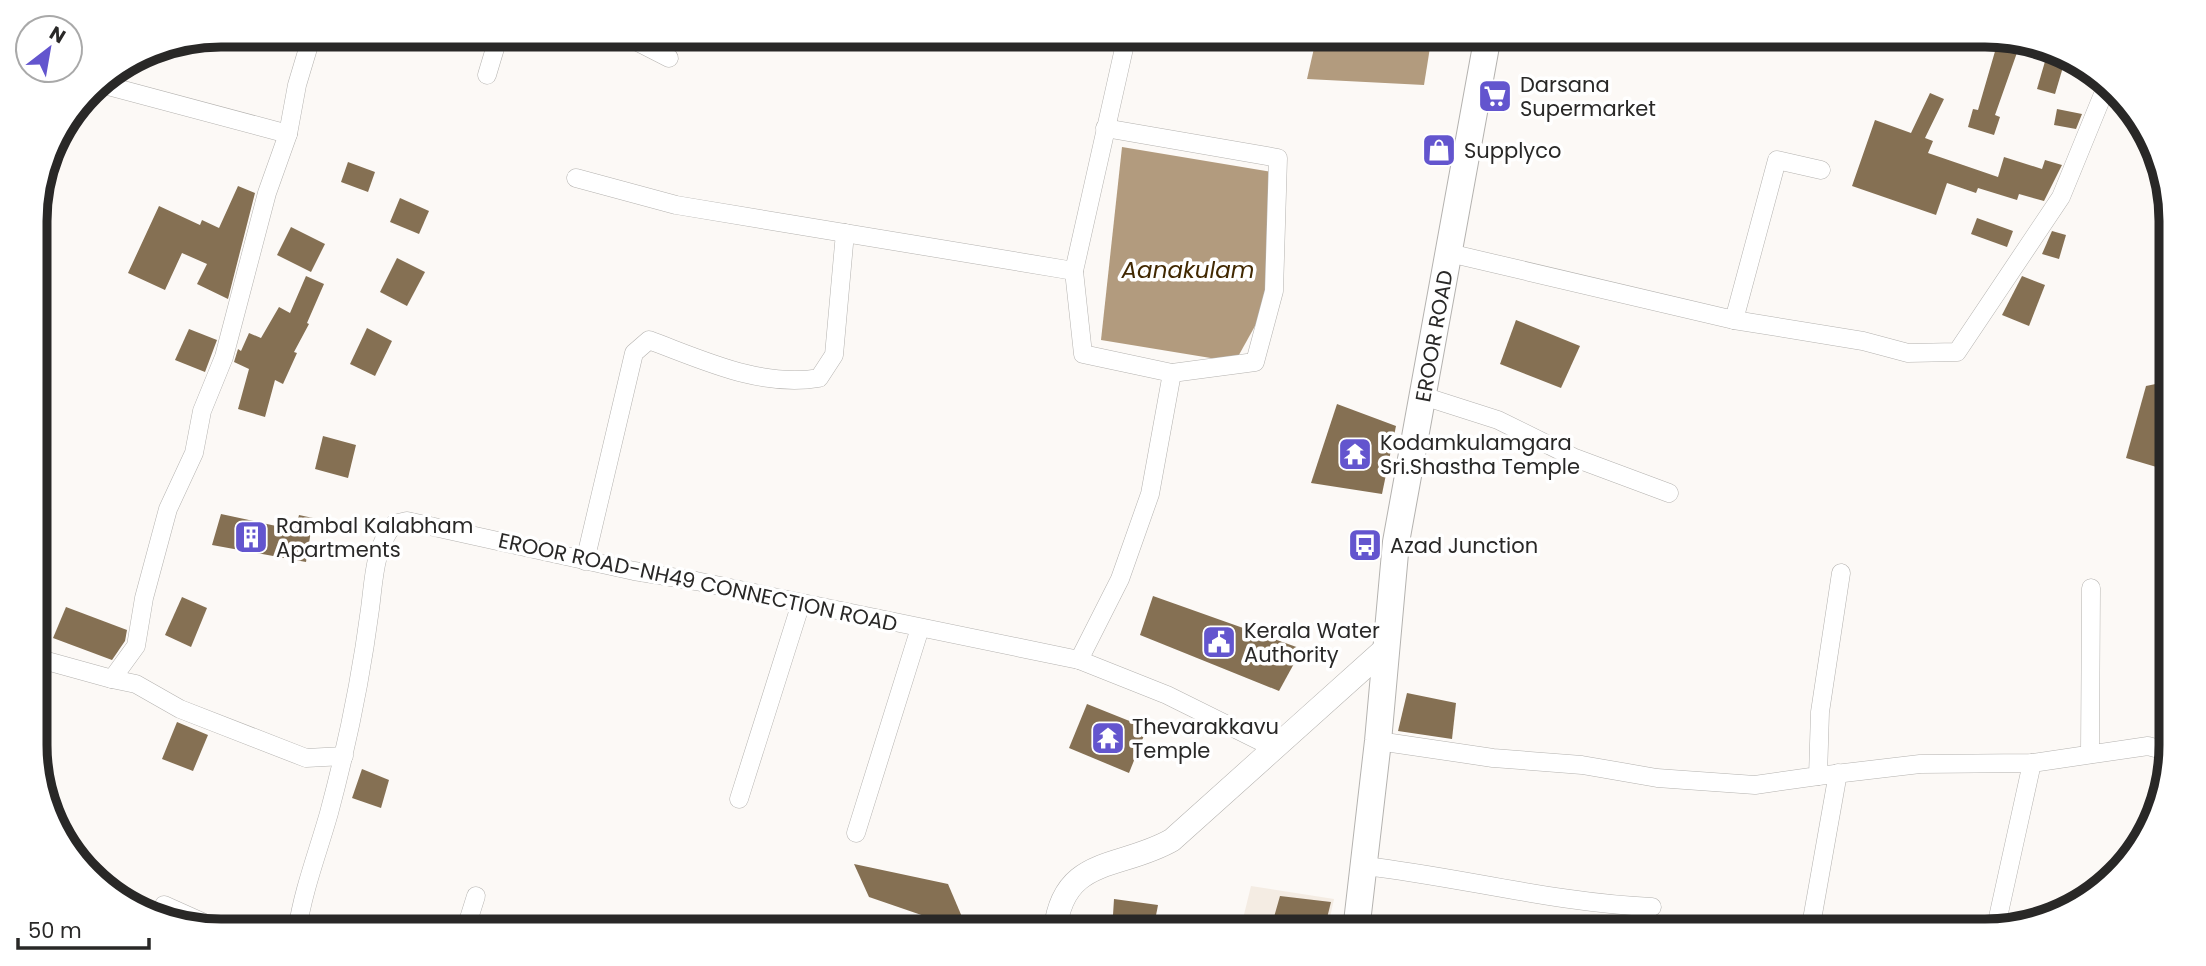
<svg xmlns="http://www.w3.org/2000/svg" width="2206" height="966" viewBox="0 0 2206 966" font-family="Poppins,sans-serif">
	<rect width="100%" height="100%" fill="#fcf9f6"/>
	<!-- built -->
	<path fill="#f4ece3" d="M1251 886 1334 899 1327 931H1240Z"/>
	<!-- water -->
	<g fill="#b29b7e">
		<path d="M1317 35H1432L1424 85 1307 79Z"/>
		<path d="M1122 147 1272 172 1265 308 1235 362 1101 340Z"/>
	</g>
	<!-- building -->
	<g fill="#857053">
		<path d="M1998 41 2019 47 1995 115 2000 117 1994 135 1968 127 1973 109 1978 110Z"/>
		<path d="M2048 51 2066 57 2055 94 2037 89Z"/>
		<path d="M1930 93 1944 99 1925 138 1933 141 1928 153 1998 177 2004 157 2042 169 2045 160 2062 165 2044 201 2019 194 2017 200 1978 188 1976 193 1947 183 1936 215 1852 186 1875 120 1911 133Z"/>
		<path d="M2057 109 2082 114 2076 129 2054 125Z"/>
		<path d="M348 162 375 172 368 192 341 182Z"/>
		<path d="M238 186 255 193 228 299 197 284 207 264 182 253 165 290 128 273 159 206 200 225 202 220 219 228Z"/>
		<path d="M400 198 429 211 419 234 390 222Z"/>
		<path d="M1977 218 2013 231 2007 247 1971 234Z"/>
		<path d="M291 227 325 244 311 272 277 255Z"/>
		<path d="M2052 231 2066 235 2059 259 2042 254Z"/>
		<path d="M397 258 425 272 407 306 380 292Z"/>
		<path d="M306 276 324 284 307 323 309 324 294 352 297 353 283 384 275 380 265 417 238 409 249 369 234 362 238 349 241 351 249 333 261 338 279 307 290 313Z"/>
		<path d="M2022 276 2045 285 2029 326 2002 315Z"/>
		<path d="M1516 320 1580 346 1561 388 1500 364Z"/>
		<path d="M367 328 392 341 375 376 350 364Z"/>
		<path d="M189 329 217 340 205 372 175 360Z"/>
		<path d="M2170 381V471L2126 458 2146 386Z"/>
		<path d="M1337 404 1396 426 1382 494 1311 483Z"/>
		<path d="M323 436 356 445 348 478 315 469Z"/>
		<path d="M221 514 295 530 299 515 313 518 306 562 212 545Z"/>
		<path d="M1153 596 1302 649 1279 691 1140 635Z"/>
		<path d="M182 597 207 608 191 647 165 635Z"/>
		<path d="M66 607 127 630 125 641 112 660 53 638Z"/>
		<path d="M1407 693 1456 703 1452 739 1398 731Z"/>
		<path d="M1087 704 1147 728 1129 773 1069 748Z"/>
		<path d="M177 722 208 735 193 771 162 759Z"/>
		<path d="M362 769 389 780 381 808 352 798Z"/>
		<path d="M854 864 948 884 968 931 869 897Z"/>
		<path d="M1280 896 1331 902 1326 922 1309 920 1307 931H1270Z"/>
		<path d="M1114 899 1158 905 1153 931H1112Z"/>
	</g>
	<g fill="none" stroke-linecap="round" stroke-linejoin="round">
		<!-- minor casing -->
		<g stroke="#b4b2af" stroke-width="19">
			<g id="minor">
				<path d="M624 35 669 58"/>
				<path d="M487 75 499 35"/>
				<path d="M97 83 288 134"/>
				<path d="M1105 128 1278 158 1274 291 1255 362 1172 373"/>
				<path d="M576 178 676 205 1074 271"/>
				<path d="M1449 253 1734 320 1777 160 1821 170"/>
				<path d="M1734 320 1863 341 1908 353 1957 352 2061 197 2106 87"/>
				<path d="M1423 396 1498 420 1575 458 1669 493"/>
				<path d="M585 561 634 353 649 340C703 360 761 388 819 378L834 355 845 233"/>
				<path d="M36 658 112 679 136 646 144 598 168 509 194 453 202 411 224 357 267 193 288 134 297 85 312 35"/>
				<path d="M1079 660 1120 579 1150 494 1172 373 1083 354 1074 271 1127 35"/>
				<path d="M112 679 136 684 180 709 306 758 344 756"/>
				<path d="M1378 741 1493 758 1582 765 1657 778 1755 785 1818 776 1820 712 1841 573"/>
				<path d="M2090 754 2091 588"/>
				<path d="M1818 776 1920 764 2032 763 2148 746 2170 752"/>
				<path d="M739 799 801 603"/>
				<path d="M856 833 920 628"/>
				<path d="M1365 866C1460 877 1556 903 1652 907"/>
				<path d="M164 905 222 931"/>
				<path d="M297 931C303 890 318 852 329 813 347 746 361 678 370 609 374 579 374 548 394 524L407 521 634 571 696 581 1079 660 1167 695 1276 749"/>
				<path d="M465 931 476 896"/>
				<path d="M1810 931 1838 773"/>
				<path d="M1995 931 2032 763"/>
			</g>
		</g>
		<!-- tertiary casing -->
		<g stroke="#b4b2af" stroke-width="24">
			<path id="tertiary" d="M1055 931C1063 855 1120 870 1172 840L1386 648"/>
		</g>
		<!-- secondary casing -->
		<g stroke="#b4b2af" stroke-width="28">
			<path id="secondary" d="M1356 931 1378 741 1396 542 1488 35"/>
		</g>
		<!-- minor -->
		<use href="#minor" stroke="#fff" stroke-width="18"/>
		<!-- tertiary -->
		<use href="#tertiary" stroke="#fff" stroke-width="23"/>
		<!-- secondary -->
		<use href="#secondary" stroke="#fff" stroke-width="26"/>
	</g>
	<!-- icons -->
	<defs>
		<g id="supermarket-square" transform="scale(1.75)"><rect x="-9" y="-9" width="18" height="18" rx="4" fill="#6355ce" stroke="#fff"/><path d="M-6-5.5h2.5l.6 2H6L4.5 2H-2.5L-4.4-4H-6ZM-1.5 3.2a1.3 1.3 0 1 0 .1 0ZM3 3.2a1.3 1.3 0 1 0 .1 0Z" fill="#fff"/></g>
		<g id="shop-square" transform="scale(1.75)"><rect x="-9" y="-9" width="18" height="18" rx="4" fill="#6355ce" stroke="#fff"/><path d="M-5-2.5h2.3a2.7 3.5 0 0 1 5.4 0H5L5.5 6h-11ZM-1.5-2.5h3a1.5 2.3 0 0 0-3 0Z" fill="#fff"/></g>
		<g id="temple-square" transform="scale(1.75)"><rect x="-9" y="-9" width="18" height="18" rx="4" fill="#6355ce" stroke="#fff"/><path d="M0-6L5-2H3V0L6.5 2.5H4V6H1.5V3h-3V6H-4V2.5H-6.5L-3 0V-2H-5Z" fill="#fff"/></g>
		<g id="building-square" transform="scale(1.75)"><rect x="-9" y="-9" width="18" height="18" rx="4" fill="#6355ce" stroke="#fff"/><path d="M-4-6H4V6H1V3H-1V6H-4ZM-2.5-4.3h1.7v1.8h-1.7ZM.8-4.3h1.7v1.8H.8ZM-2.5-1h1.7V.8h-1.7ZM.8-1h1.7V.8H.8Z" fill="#fff"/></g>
		<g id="bus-square" transform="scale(1.75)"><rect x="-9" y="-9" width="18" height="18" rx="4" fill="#6355ce" stroke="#fff"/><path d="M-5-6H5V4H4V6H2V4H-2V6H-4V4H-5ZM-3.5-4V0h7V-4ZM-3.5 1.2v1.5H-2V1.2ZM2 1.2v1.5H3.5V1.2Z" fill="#fff"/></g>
		<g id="civic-square" transform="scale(1.75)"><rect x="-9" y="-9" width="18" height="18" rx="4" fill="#6355ce" stroke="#fff"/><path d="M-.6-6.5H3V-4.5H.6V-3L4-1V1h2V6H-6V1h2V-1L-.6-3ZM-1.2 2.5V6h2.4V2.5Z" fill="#fff"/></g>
	</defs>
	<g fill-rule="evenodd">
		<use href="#supermarket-square" x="1495" y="96"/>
		<use href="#shop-square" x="1439" y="150"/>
		<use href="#temple-square" x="1355" y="454"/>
		<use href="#building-square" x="251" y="537"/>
		<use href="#bus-square" x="1365" y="545"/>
		<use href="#civic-square" x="1219" y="642"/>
		<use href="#temple-square" x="1108" y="738"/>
	</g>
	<g text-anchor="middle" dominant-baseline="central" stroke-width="7" stroke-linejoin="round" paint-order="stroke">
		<!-- poi labels -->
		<g font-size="21" fill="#292827" stroke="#fff" text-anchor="start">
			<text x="1520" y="84">Darsana<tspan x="1520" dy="24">Supermarket</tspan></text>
			<text x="1464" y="150">Supplyco</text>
			<text x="1380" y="442">Kodamkulamgara<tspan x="1380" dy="24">Sri.Shastha Temple</tspan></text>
			<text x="276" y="525">Rambal Kalabham<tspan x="276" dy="24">Apartments</tspan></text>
			<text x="1390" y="545">Azad Junction</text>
			<text x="1244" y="630">Kerala Water<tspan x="1244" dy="24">Authority</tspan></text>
			<text x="1132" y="726">Thevarakkavu<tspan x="1132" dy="24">Temple</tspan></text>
		</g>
		<!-- street labels -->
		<g font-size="21" fill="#292827" stroke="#fff">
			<text transform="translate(1434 336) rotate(-80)">EROOR ROAD</text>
			<text transform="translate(698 582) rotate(12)">EROOR ROAD-NH49 CONNECTION ROAD</text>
		</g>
		<!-- water labels -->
		<g font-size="23" font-style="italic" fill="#412801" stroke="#fff">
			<text x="1188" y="270">Aanakulam</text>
		</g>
	</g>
	<!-- crop -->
	<path d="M0 0H2206V966H0ZM221 47H1985A174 174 0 0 1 2159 221V745A174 174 0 0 1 1985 919H221A174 174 0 0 1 47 745V221A174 174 0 0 1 221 47Z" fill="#fff" fill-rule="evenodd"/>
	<path fill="none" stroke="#292827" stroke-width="9" d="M221 47H1985A174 174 0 0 1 2159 221V745A174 174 0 0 1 1985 919H221A174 174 0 0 1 47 745V221A174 174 0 0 1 221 47Z"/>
	<!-- north arrow -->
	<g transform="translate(49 49) rotate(31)"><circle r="33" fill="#ffffff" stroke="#a9a9a9" stroke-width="2"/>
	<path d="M0-5L12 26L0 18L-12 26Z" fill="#6355ce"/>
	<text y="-10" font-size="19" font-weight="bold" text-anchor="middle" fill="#292827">N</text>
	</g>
	<!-- scale -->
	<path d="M18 938v10h131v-10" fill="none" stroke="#292827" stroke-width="3.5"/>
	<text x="28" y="938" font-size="21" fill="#292827" stroke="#ffffff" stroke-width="5" paint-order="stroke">50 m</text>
</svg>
